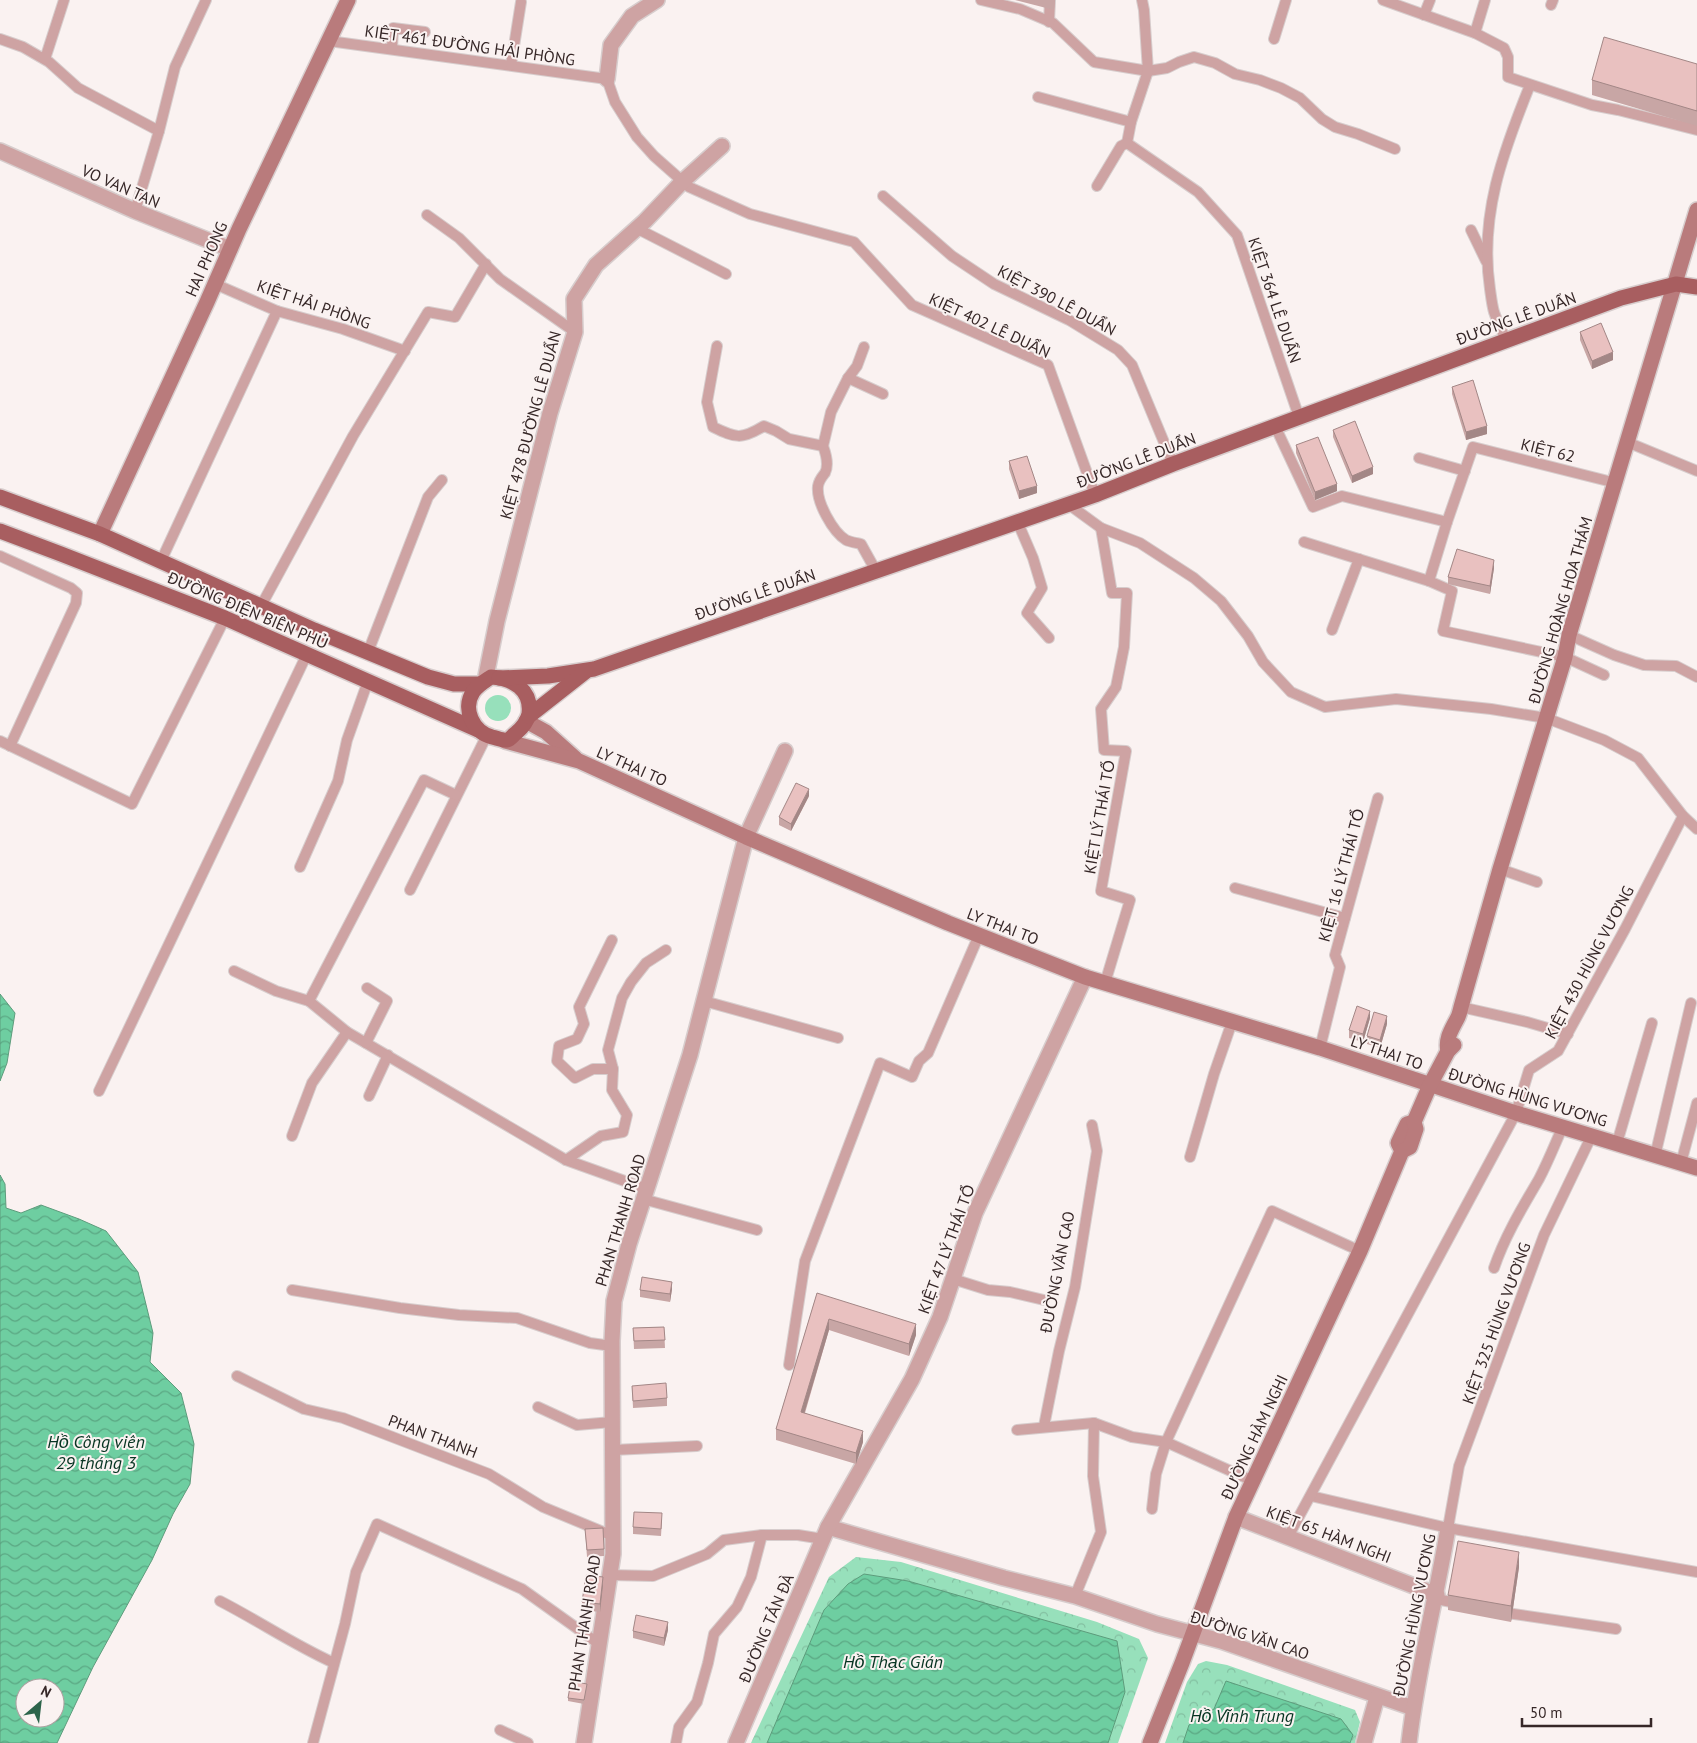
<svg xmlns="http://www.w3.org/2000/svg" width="1697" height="1743" viewBox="0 0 1697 1743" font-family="'PT Sans',sans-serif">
	<defs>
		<pattern id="park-crowns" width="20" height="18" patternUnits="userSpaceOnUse" patternTransform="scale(1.25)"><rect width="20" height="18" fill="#97e0bb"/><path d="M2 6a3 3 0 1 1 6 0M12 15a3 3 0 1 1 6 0" fill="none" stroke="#83c0a1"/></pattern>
		<pattern id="water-waves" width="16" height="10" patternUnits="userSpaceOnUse" patternTransform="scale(1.25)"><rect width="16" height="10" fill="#6ecea1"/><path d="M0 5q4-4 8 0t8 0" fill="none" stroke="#5ba783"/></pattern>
	</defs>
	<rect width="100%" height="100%" fill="#faf2f1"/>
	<!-- grass -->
	<circle fill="#97e0bb" cx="498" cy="708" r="13"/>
	<!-- park -->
	<g fill="url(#park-crowns)">
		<path d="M856 1557 901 1562 1097 1622 1139 1639 1148 1658 1118 1743H751L829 1577Z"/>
		<path d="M1206 1661 1227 1665 1355 1710 1360 1722 1355 1743H1165L1187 1682 1198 1664Z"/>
	</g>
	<!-- water -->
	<g fill="url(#water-waves)" stroke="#5d9c7c" fill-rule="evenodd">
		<path d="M0 994 15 1013 7 1063 0 1081Z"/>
		<path d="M0 1175 5 1184 6 1208 21 1213 41 1205 79 1219 106 1231 138 1272 153 1333 150 1362 181 1393 194 1444 190 1484 173 1514 152 1560 93 1667 57 1743H0ZM25 1688H55V1718H25Z"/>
		<path d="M864 1574 908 1581 1117 1641 1125 1692 1108 1743H767L824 1610 848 1584Z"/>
		<path d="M1226 1681 1341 1719 1353 1735 1350 1743H1183L1189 1725 1214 1709Z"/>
	</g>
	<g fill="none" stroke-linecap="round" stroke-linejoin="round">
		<!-- lane casing -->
		<g stroke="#d7cdcd" stroke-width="12">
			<g id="lane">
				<path d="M981 0 1020 9 1053 23 1094 62 1148 71 1167 68 1179 62 1194 57 1215 63 1235 74 1260 80 1281 88 1300 98 1322 119 1335 127 1358 134 1395 149"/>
				<path d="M1142 0 1144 10 1148 71 1131 122 1127 143 1198 192 1237 235 1299 417"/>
				<path d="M1383 0 1475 33 1504 48 1508 57V77L1592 105 1618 110 1697 130"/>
				<path d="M1551 5 1553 0"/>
				<path d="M1424 15 1430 0"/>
				<path d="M1049 22 1050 0"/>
				<path d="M1475 33 1485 0"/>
				<path d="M0 39 23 47 49 62 78 88 159 131"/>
				<path d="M1274 39 1286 0"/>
				<path d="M329 41 607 79 615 102 637 137 654 156 689 187 750 214 854 242 912 305 1048 365 1095 495"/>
				<path d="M392 49 393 28 425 32"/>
				<path d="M45 59 64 0"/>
				<path d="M511 65 521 2"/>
				<path d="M1038 97 1131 122"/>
				<path d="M1097 186 1121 146 1127 143"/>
				<path d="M883 196 952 256 994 284 1069 320 1118 350 1132 365 1173 464"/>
				<path d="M135 211 159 131 175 67 206 0"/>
				<path d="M427 215 459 238 500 279 575 332"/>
				<path d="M636 228 726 274"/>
				<path d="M1471 230 1486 261"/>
				<path d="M215 284 277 311 343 329 405 351"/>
				<path d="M1506 340C1502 331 1497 321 1494 312 1492 305 1491 296 1490 289 1479 216 1503 152 1530 85"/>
				<path d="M717 346 707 402 713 427C736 438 741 440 764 426L776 431 789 439 823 446C826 454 829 465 825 473 821 478 819 480 818 486 816 502 833 532 846 540 850 542 857 543 861 544L876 571"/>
				<path d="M848 378 883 394"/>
				<path d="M1275 426 1313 507 1342 496 1447 522"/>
				<path d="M1627 442 1697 471"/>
				<path d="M823 446 831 412 848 378 857 366 864 347"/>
				<path d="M1419 458 1465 471"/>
				<path d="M1068 504 1101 528 1140 543 1194 578 1221 601 1248 636 1263 662 1291 692 1325 707 1396 699 1491 709 1546 718 1604 740 1638 758 1683 816 1697 829"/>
				<path d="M1018 523 1033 558 1042 588 1027 613 1049 638"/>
				<path d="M1101 528 1112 593H1127L1124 647 1116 687 1101 709 1104 750 1126 751 1101 891 1130 900 1105 983"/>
				<path d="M1304 542 1429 581"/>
				<path d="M0 556 71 588 77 593 76 603 10 746"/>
				<path d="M161 561 277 311"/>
				<path d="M261 606 353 436 428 312 455 317 486 264"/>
				<path d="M1332 630 1359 559"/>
				<path d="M1569 635 1614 655 1644 665 1676 666 1697 677"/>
				<path d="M368 652 428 497 442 480"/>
				<path d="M1604 675 1565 657 1443 631 1452 591 1429 581 1447 522 1473 447 1616 483"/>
				<path d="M0 741 132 804 225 618"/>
				<path d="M300 867 338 781 347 740 368 681"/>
				<path d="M1500 869 1537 882"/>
				<path d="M1235 888 1345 918"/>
				<path d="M410 890 487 735"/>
				<path d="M612 940 579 1007 584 1024 577 1039 559 1046 557 1061 575 1078 593 1069H613"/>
				<path d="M234 971 276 991 309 1001 347 1032 566 1160 647 1189"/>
				<path d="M309 1001 424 780 456 795"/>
				<path d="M704 1001 838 1038"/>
				<path d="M1461 1007 1527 1022 1568 1034"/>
				<path d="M366 1043 387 1001 367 988"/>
				<path d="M1320 1048 1340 967 1335 955 1378 798"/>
				<path d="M99 1091 307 654"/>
				<path d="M369 1096 388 1055"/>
				<path d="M292 1136 312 1083 347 1032"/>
				<path d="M1617 1143 1652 1023"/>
				<path d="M1655 1156 1691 1003"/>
				<path d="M1190 1157 1214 1074 1232 1022"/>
				<path d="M566 1160 601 1136 623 1132 627 1115 612 1090 613 1069 608 1050 622 998 631 982 646 963 666 950"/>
				<path d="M1681 1163 1697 1103"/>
				<path d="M643 1199 757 1230"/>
				<path d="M1494 1268C1505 1236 1522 1208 1539 1179 1548 1162 1555 1144 1563 1126"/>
				<path d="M953 1279 988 1290 1010 1292 1044 1300"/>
				<path d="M292 1290 400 1308 459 1315 517 1318 590 1343 612 1346"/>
				<path d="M789 1365 805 1261 880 1063 912 1077 919 1061 928 1053 979 935"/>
				<path d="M237 1376 304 1409 343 1418 489 1474 543 1507 613 1536"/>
				<path d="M538 1407 577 1425 612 1422"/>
				<path d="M1044 1426 1059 1351 1075 1287 1097 1151 1092 1125"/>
				<path d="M1017 1430 1094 1423 1132 1437 1166 1442 1253 1481"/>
				<path d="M613 1450 697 1446"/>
				<path d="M1311 1496 1448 1528 1697 1572"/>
				<path d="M1152 1509 1156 1474 1166 1442 1272 1211 1360 1251"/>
				<path d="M1448 1528 1459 1466 1544 1235 1592 1135"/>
				<path d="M1288 1537 1516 1113 1529 1070 1558 1051 1625 929 1683 816"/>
				<path d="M610 1575 653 1576 707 1554 724 1540 762 1535H798L823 1539"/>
				<path d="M1075 1596 1101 1532 1093 1476 1094 1423"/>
				<path d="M1436 1599 1462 1604"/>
				<path d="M220 1601C259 1621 294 1645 334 1663"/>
				<path d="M1500 1612 1616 1629"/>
				<path d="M500 1730 528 1743"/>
				<path d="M313 1743 345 1624 356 1572 377 1524 522 1589 599 1644"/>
				<path d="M676 1743 679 1727 697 1702 708 1663 714 1634 737 1607 751 1577 762 1535"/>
			</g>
		</g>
		<!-- street casing -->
		<g stroke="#d7cdcd" stroke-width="18">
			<g id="street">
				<path d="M607 79 611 45 632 16 657 0"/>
				<path d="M0 151 135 211 230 249"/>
				<path d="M485 681 497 621 550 413 575 332 574 299 596 265 645 221 683 181 722 146"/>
				<path d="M1236 1517 1437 1595"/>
				<path d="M828 1527 1004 1578 1075 1596 1157 1624 1221 1641 1413 1708"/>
				<path d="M584 1743 613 1554 612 1341 614 1301 629 1244 690 1055 746 837 785 751"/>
				<path d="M736 1743 828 1527 912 1379 940 1317 975 1213 1085 977"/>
				<path d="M1364 1743 1377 1697"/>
				<path d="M1409 1743C1417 1671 1436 1600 1448 1528"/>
			</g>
		</g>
		<!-- secondary casing -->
		<g stroke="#d7cdcd" stroke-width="18">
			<g id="secondary">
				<path d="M100 534 207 302 239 229 348 0"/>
				<path d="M526 721 546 732 575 758"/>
				<path d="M505 741 579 761 746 837 948 923 1085 977 1320 1048 1516 1113 1697 1168"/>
				<path d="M1448 1051C1445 1039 1452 1029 1457 1019 1459 1016 1460 1011 1461 1007L1500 869 1565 657 1569 635 1697 210"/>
				<path d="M1402 1151 1398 1143 1407 1124 1414 1122"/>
				<path d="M1150 1743 1182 1663 1236 1517 1360 1251 1402 1151 1410 1147 1416 1129 1414 1122 1430 1085 1448 1051 1454 1045"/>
			</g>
		</g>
		<!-- primary casing -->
		<g stroke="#d7cdcd" stroke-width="18">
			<g id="primary">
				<path d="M0 497 100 534 314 630 428 677 454 684H480"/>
				<path d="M0 531 61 554 225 618 478 730"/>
				<path d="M491 677C513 678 532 690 529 714 527 722 522 728 516 733 513 735 511 739 507 740 503 741 497 738 492 737 473 732 462 709 473 692 478 685 485 681 491 677Z"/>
				<path d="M499 678 548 676 594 669 1095 495 1173 464 1621 298 1676 284 1697 287"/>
				<path d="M529 716 585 672"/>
			</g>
		</g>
		<!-- lane -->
		<use href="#lane" stroke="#cea3a3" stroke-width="10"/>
		<!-- street -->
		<use href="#street" stroke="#cea3a3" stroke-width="15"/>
		<!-- secondary -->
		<use href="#secondary" stroke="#b97b7c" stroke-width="15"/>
		<!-- primary -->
		<use href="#primary" stroke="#a85e60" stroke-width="15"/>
	</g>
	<!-- wall -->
	<g fill="#c8a6a5">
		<path d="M1015 0H1055L1054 10Z"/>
		<path d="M1697 64V126L1592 95V80Z"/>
		<path d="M1580 332 1613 360 1592 369 1580 340Z"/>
		<path d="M1452 387 1487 434 1466 440 1452 394Z"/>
		<path d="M1333 430 1373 474 1352 483 1333 437Z"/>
		<path d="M1296 445 1337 491 1315 500 1296 453Z"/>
		<path d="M1009 461 1037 493 1019 499 1009 469Z"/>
		<path d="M1494 568 1490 594 1448 584V577Z"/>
		<path d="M809 796 791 831 779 825V817Z"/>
		<path d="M1370 1018 1363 1042 1349 1038V1030Z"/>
		<path d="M1387 1024 1380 1048 1367 1044V1036Z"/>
		<path d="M672 1289 670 1302 640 1297V1290Z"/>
		<path d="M817 1293 916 1335 909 1356 829 1330 805 1413 863 1442 856 1464 776 1440V1429Z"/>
		<path d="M664 1327 665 1348 634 1349 633 1328Z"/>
		<path d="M632 1386 667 1398V1406L633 1408Z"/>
		<path d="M662 1521 661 1536 633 1534V1527Z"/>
		<path d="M585 1529 604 1549V1556L587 1557Z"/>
		<path d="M1519 1567 1511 1622 1448 1610V1595Z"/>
		<path d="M603 1585 600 1612 582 1610V1602Z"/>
		<path d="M668 1630 664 1646 633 1638V1631Z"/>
		<path d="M587 1688 584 1704 568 1701V1698Z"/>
	</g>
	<!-- shaded-wall -->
	<g fill="#a38786">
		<path d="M1613 352V360L1592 369V361Z"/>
		<path d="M1487 426V434L1466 440V432Z"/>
		<path d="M1373 467V474L1352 483V476Z"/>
		<path d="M1337 484V491L1315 500V492Z"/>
		<path d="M1037 486V493L1019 499V491Z"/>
		<path d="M1494 560V568L1490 594V586Z"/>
		<path d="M809 789V796L791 831V824Z"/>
		<path d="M1370 1011V1018L1363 1042V1034Z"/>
		<path d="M1387 1016V1024L1380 1048V1040Z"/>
		<path d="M672 1282V1289L670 1302V1294Z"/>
		<path d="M829 1319V1330L801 1424V1412Z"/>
		<path d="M916 1324V1335L909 1356V1344Z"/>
		<path d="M863 1431V1442L856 1464V1453Z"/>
		<path d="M1519 1552V1567L1511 1622V1606Z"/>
		<path d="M603 1577V1585L600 1612V1604Z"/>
		<path d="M668 1622V1630L664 1646V1638Z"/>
	</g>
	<!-- building -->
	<g fill="#e9c1c0" stroke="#a38786">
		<path d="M1604 37 1697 64V111L1592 80Z"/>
		<path d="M1601 323 1613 352 1592 361 1580 332Z"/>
		<path d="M1473 380 1487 426 1466 432 1452 387Z"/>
		<path d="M1355 421 1373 467 1352 476 1333 430Z"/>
		<path d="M1318 437 1337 484 1315 492 1296 445Z"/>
		<path d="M1027 456 1037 486 1019 491 1009 461Z"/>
		<path d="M1457 549 1494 560 1490 586 1448 577Z"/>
		<path d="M796 783 809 789 791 824 779 817Z"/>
		<path d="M1357 1006 1370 1011 1363 1034 1349 1030Z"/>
		<path d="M1374 1012 1387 1016 1380 1040 1367 1036Z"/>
		<path d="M642 1277 672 1282 670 1294 640 1290Z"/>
		<path d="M817 1293 916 1324 909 1344 829 1319 801 1412 863 1431 856 1453 776 1429Z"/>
		<path d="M664 1327 665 1340 634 1341 633 1328Z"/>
		<path d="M666 1383 667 1398 633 1401 632 1386Z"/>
		<path d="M634 1512 662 1513 661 1529 633 1527Z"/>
		<path d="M603 1528 604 1549 587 1550 585 1529Z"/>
		<path d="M1458 1541 1519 1552 1511 1606 1448 1595Z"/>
		<path d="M586 1575 603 1577 600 1604 582 1602Z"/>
		<path d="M636 1615 668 1622 664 1638 633 1631Z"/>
		<path d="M571 1681 587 1684 584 1700 568 1698Z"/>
	</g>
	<g text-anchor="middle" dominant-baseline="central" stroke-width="4" stroke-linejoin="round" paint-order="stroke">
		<!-- street labels -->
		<g font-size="16" fill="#362727" stroke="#faf2f1">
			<text transform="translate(470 45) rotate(8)">KIỆT 461 ĐƯỜNG HẢI PHÒNG</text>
			<text transform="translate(121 186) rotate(24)">VO VAN TAN</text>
			<text transform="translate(206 259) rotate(-66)">HAI PHONG</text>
			<text transform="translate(1057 300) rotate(28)">KIỆT 390 LÊ DUẨN</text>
			<text transform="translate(1275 300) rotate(71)">KIỆT 364 LÊ DUẨN</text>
			<text transform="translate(314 304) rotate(19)">KIỆT HẢI PHÒNG</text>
			<text transform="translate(1516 318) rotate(-20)">ĐƯỜNG LÊ DUẨN</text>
			<text transform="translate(990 325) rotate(25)">KIỆT 402 LÊ DUẨN</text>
			<text transform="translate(530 425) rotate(-75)">KIỆT 478 ĐƯỜNG LÊ DUẨN</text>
			<text transform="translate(1548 450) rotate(14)">KIỆT 62</text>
			<text transform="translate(1136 460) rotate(-21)">ĐƯỜNG LÊ DUẨN</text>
			<text transform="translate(755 594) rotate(-19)">ĐƯỜNG LÊ DUẨN</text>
			<text transform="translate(248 610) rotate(23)">ĐƯỜNG ĐIỆN BIÊN PHỦ</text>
			<text transform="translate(1560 610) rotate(-74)">ĐƯỜNG HOÀNG HOA THÁM</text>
			<text transform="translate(632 766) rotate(24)">LY THAI TO</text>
			<text transform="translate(1099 817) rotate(-80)">KIỆT LÝ THÁI TỔ</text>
			<text transform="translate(1341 875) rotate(-75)">KIỆT 16 LÝ THÁI TỔ</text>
			<text transform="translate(1003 926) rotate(21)">LY THAI TO</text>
			<text transform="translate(1589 962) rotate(-62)">KIỆT 430 HÙNG VƯƠNG</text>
			<text transform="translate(1387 1052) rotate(19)">LY THAI TO</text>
			<text transform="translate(1528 1097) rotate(17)">ĐƯỜNG HÙNG VƯƠNG</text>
			<text transform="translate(620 1220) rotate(-73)">PHAN THANH ROAD</text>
			<text transform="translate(946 1249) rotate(-70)">KIỆT 47 LÝ THÁI TỔ</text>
			<text transform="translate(1057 1272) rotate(-79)">ĐƯỜNG VĂN CAO</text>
			<text transform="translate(1496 1323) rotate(-70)">KIỆT 325 HÙNG VƯƠNG</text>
			<text transform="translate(433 1436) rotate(21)">PHAN THANH</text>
			<text transform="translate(1254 1437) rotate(-65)">ĐƯỜNG HÀM NGHI</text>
			<text transform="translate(1329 1534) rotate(21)">KIỆT 65 HÀM NGHI</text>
			<text transform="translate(1414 1615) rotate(-79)">ĐƯỜNG HÙNG VƯƠNG</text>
			<text transform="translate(584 1623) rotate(-81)">PHAN THANH ROAD</text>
			<text transform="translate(766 1628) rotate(-67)">ĐƯỜNG TẢN ĐÀ</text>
			<text transform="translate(1250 1635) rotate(18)">ĐƯỜNG VĂN CAO</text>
		</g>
		<!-- water labels -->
		<g font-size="18" font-style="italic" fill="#073422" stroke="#faf2f1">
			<text x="96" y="1441">Hồ Công viên<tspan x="96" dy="21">29 tháng 3</tspan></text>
			<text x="893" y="1661">Hồ Thạc Gián</text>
			<text x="1242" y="1715">Hồ Vĩnh Trung</text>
		</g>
	</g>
	<!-- north arrow -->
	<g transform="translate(40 1703) rotate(28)"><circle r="24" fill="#faf2f1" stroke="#aca1a0"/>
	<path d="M0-4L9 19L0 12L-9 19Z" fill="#2d644b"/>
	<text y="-8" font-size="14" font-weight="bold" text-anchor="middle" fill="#362727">N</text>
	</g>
	<!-- scale -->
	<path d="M1522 1718v8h129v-8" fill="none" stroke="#362727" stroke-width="2.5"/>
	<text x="1530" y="1718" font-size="15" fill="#362727" stroke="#faf2f1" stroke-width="4" paint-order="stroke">50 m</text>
</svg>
